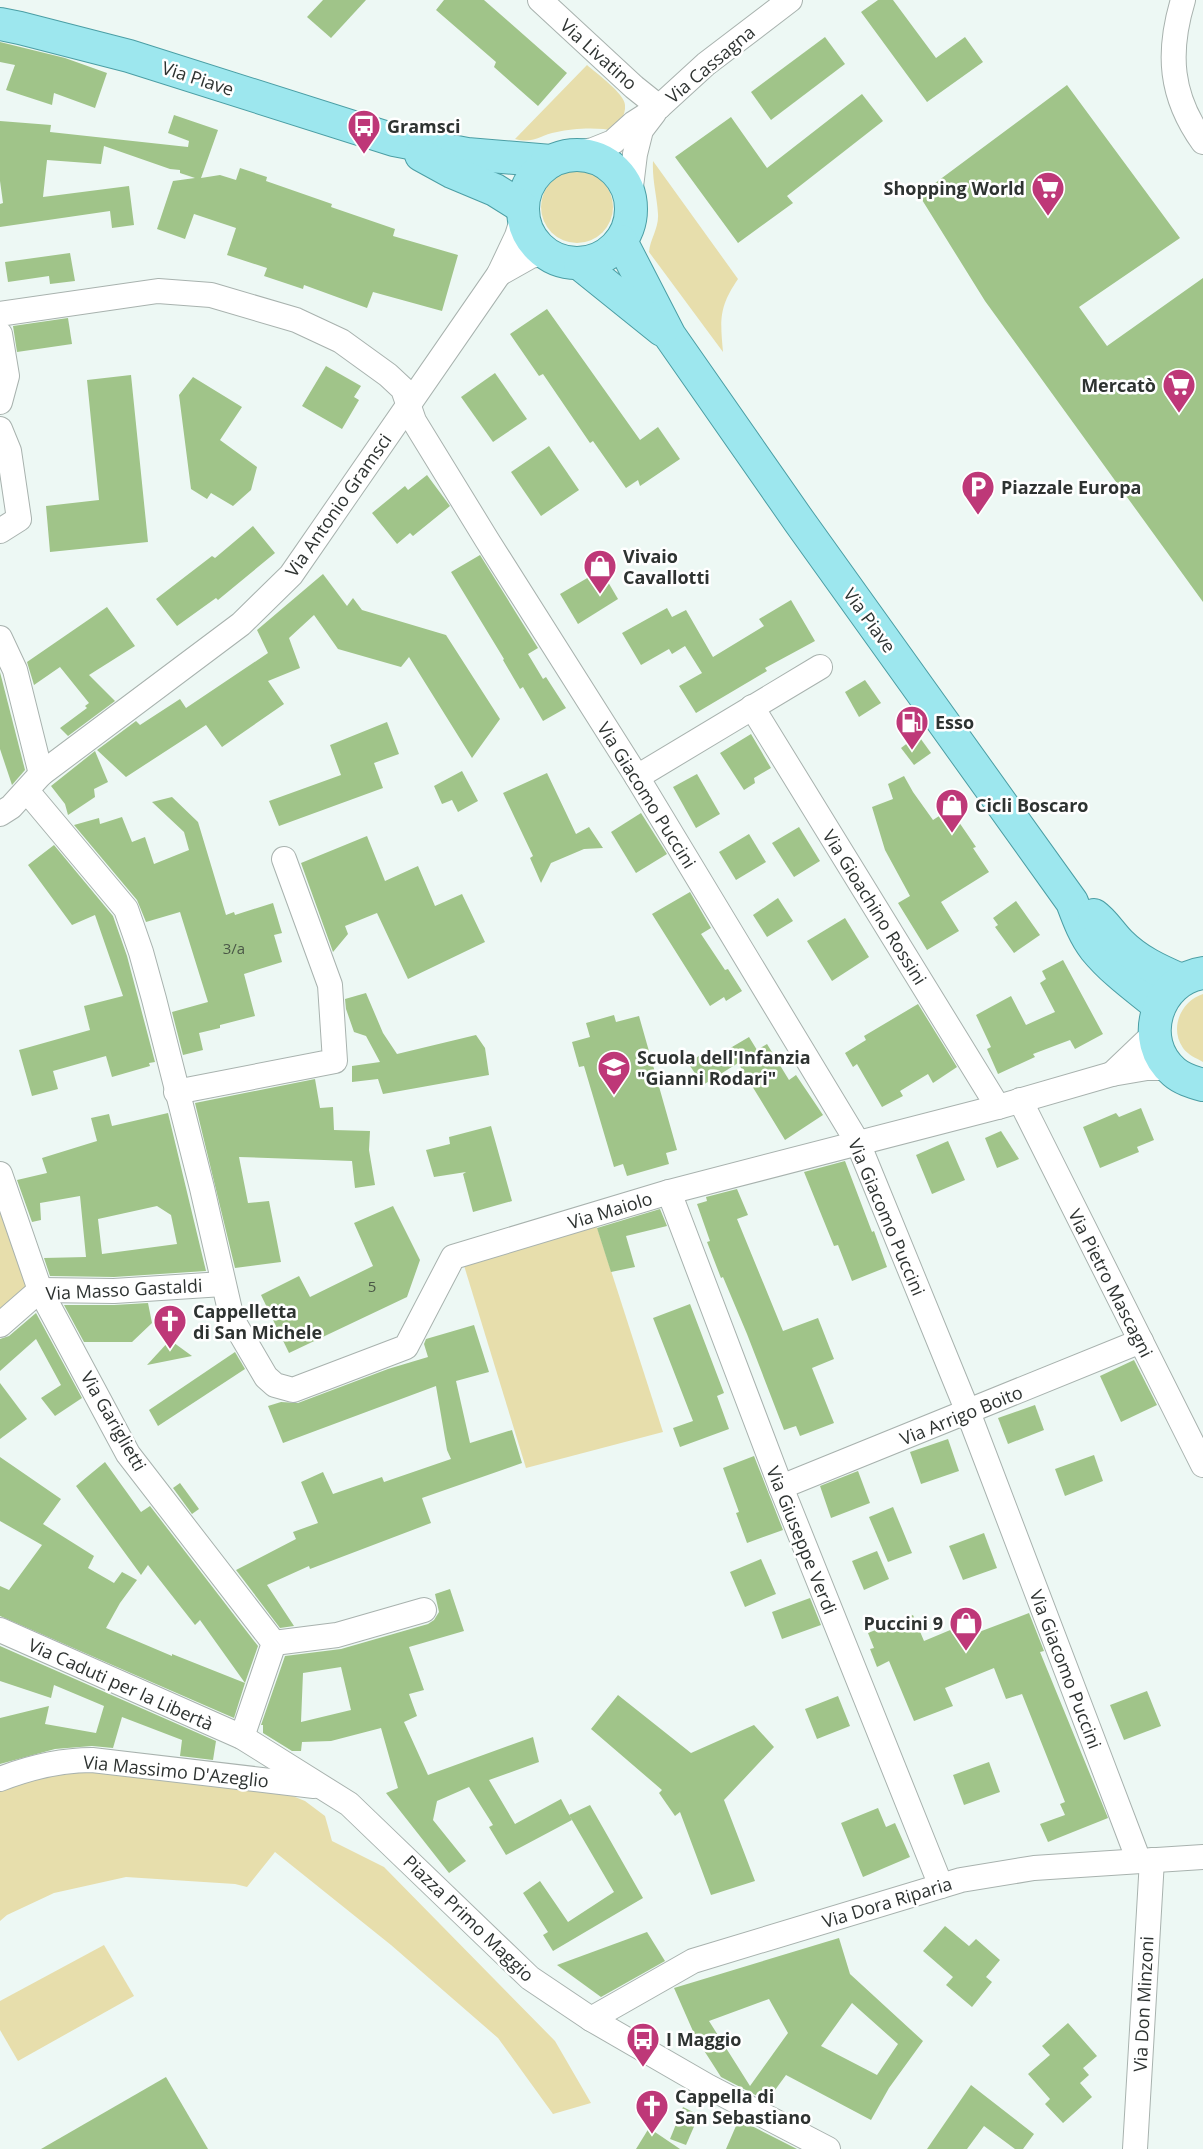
<svg xmlns="http://www.w3.org/2000/svg" width="1203" height="2149" viewBox="0 0 1203 2149" font-family="'Open Sans',sans-serif">
	<rect width="100%" height="100%" fill="#edf8f4"/>
	<!-- green -->
	<g fill="#e7deac">
		<path d="M587 65C596 73 625 94 625 105 626 115 619 123 615 131 600 127 573 128 557 132 539 135 535 144 515 139Z"/>
		<path d="M653 161 738 279C719 307 720 319 723 352L649 252C650 239 659 228 658 214 657 196 652 180 653 161Z"/>
		<circle cx="577" cy="207" r="36"/>
		<path d="M1203 994V1062C1196 1058 1188 1055 1183 1048 1169 1028 1181 1001 1203 994Z"/>
		<path d="M0 1197 31 1283 0 1312Z"/>
		<path d="M595 1221 663 1432 526 1468 462 1259Z"/>
		<path d="M71 1767 285 1793 305 1801 325 1816 332 1841 384 1867 555 2041 591 2103 553 2114 498 2038 391 1945 275 1852 247 1887 235 1884 126 1877 54 1893 7 1915 0 1921V1787Z"/>
		<path d="M104 1945 134 1996 18 2061 0 2030V2001Z"/>
	</g>
	<!-- building -->
	<g fill="#a0c489" fill-rule="evenodd">
		<path d="M323 0H366L331 38 307 17Z"/>
		<path d="M444 0H484L567 73 538 106 494 67 496 62 436 10Z"/>
		<path d="M878 0H893L936 58 965 37 983 62 927 102 861 12Z"/>
		<path d="M825 37 845 64 771 120 751 92Z"/>
		<path d="M0 42 65 58 107 73 95 108 54 93 52 105 6 90 15 65 0 62Z"/>
		<path d="M1067 85 1180 238 1079 307 1107 346 1203 278V602L985 301 919 195Z"/>
		<path d="M862 94 883 121 787 196 793 203 738 243 675 157 731 117 767 168Z"/>
		<path d="M174 115 218 130 201 178 220 175 236 180 240 168 267 177 266 181 332 204 331 207 395 229 393 236 458 255 442 311 373 292 367 308 304 285 303 289 264 276 267 268 227 255 236 228 194 214 185 239 157 229 173 181 195 178 180 173V170L170 169 104 146 101 164 47 160 43 197 129 186 134 225 112 228 110 211 0 227V204L3 203 0 181V121L51 125 50 132 188 147 189 141 168 133Z"/>
		<path d="M70 253 75 281 50 284 49 276 8 282 5 262Z"/>
		<path d="M547 309 640 440 658 427 680 459 640 486 638 480 626 488 593 441 590 443 543 374 539 376 510 334Z"/>
		<path d="M68 318 72 344 17 352 13 326Z"/>
		<path d="M326 366 361 386 354 397 359 400 342 429 302 406Z"/>
		<path d="M495 373 527 419 493 442 461 397Z"/>
		<path d="M131 375 148 542 50 552 46 506 99 500 87 380Z"/>
		<path d="M193 377 242 407 220 440 257 467 251 490 233 506 211 493 207 499 191 489 179 395Z"/>
		<path d="M549 446 579 490 541 516 511 472Z"/>
		<path d="M427 475 450 506 413 536 410 533 397 544 372 513 405 486 408 490Z"/>
		<path d="M253 526 275 553 218 600 216 598 177 626 156 599 212 556 215 558Z"/>
		<path d="M480 555 538 648 528 654 543 679 546 677 566 708 543 721 523 687 520 689 503 660 504 659 451 572Z"/>
		<path d="M601 570 618 599 578 624 560 594Z"/>
		<path d="M323 574 347 606 353 598 362 610 446 635 500 719 472 758 409 657 401 667 338 649 314 615 289 638 300 668 268 681 284 704 222 747 206 725 126 777 97 750 136 721 140 725 180 699 186 708 268 653 257 630Z"/>
		<path d="M791 600 815 641 765 668 767 671 696 713 679 686 702 673 685 646 672 654 669 649 641 665 622 633 667 608 672 617 686 610 713 657 764 626 759 619Z"/>
		<path d="M107 607 135 646 89 675 115 701 68 736 60 728 87 708 85 706 89 703 60 667 34 685 27 662Z"/>
		<path d="M0 672 25 770 12 785 0 749Z"/>
		<path d="M865 680 881 703 859 717 845 692Z"/>
		<path d="M387 722 399 754 374 763 383 788 279 826 269 801 341 775 330 745Z"/>
		<path d="M751 734 771 768 754 778 755 783 744 790 720 753Z"/>
		<path d="M918 735 931 753 914 765 901 748Z"/>
		<path d="M95 751 108 782 94 789 95 797 68 815 65 804 51 786Z"/>
		<path d="M462 771 478 801 458 812 452 800 442 804 434 786Z"/>
		<path d="M547 773 576 834 589 827 603 848 584 849 551 863 541 883 530 858 533 856 503 793Z"/>
		<path d="M697 774 720 814 696 828 673 787Z"/>
		<path d="M904 776 913 792 933 820 950 809 976 847 973 848 989 872 941 902 959 931 927 950 898 903 910 896 885 850 872 807 893 799 888 784Z"/>
		<path d="M172 797 198 822 226 915 234 912 235 915 273 903 282 933 274 935 282 962 244 974 255 1016 220 1025V1028L199 1033 203 1050 183 1055 172 1012 208 1002 180 912 146 922 137 900 74 825 99 818 100 824 122 817 132 842 145 837 154 864 189 850 184 832 152 802Z"/>
		<path d="M641 813 667 854 636 873 611 832Z"/>
		<path d="M799 827 820 861 794 877 772 843Z"/>
		<path d="M749 834 766 862 736 880 719 852Z"/>
		<path d="M367 836 385 881 418 866 435 906 462 894 485 942 408 979 377 913 345 926 348 934 333 952 301 863Z"/>
		<path d="M54 845 113 916 127 956 155 1062 149 1063 150 1066 112 1077 106 1056 53 1071 58 1089 32 1096 19 1050 90 1030 84 1006 123 996 95 915 72 925 28 865Z"/>
		<path d="M690 892 711 928 701 934 725 970 728 969 742 991 726 1001 724 997 710 1006 652 914Z"/>
		<path d="M778 898 793 921 767 937 753 915Z"/>
		<path d="M1016 901 1040 935 1014 953 995 927 998 925 993 918Z"/>
		<path d="M845 918 869 957 832 981 807 941Z"/>
		<path d="M1063 960 1103 1034 1075 1049 1070 1040 1033 1054 1035 1057 998 1074 987 1049 991 1047 976 1015 1011 996 1026 1025 1055 1012 1040 983 1046 979 1042 971Z"/>
		<path d="M366 993 383 1033 397 1054 476 1035 485 1048 489 1075 383 1094 378 1079 352 1082V1066L380 1062 366 1036 354 1032 346 1009 345 999Z"/>
		<path d="M918 1004 957 1067 933 1083 928 1074 900 1091 903 1096 882 1107 857 1064 853 1067 845 1053 866 1040 864 1036Z"/>
		<path d="M614 1015 616 1022 639 1016 677 1150 666 1153 669 1164 627 1176 623 1164 614 1167 584 1066 579 1067 572 1042 590 1037 586 1023Z"/>
		<path d="M749 1037 757 1050 767 1044 789 1080 796 1075 823 1115 785 1140 738 1063 703 1085 688 1063 710 1049 715 1057Z"/>
		<path d="M315 1079 320 1108 333 1107 334 1130 370 1131 369 1150 375 1185 355 1188 352 1161 239 1157 248 1203 269 1201 281 1262 235 1268 195 1103Z"/>
		<path d="M1141 1108 1154 1140 1137 1147 1139 1152 1100 1168 1083 1127 1116 1113 1119 1117Z"/>
		<path d="M168 1113 206 1271 114 1277 50 1276 44 1258 86 1257 80 1196 40 1203 41 1220 32 1222 17 1180 47 1173 42 1158 97 1141 91 1118 109 1114 112 1126ZM157 1206 171 1215 177 1244 102 1254 98 1219Z"/>
		<path d="M491 1126 512 1201 473 1212 463 1174 466 1172 434 1177 426 1150 450 1144 449 1137Z"/>
		<path d="M1001 1131 1019 1159 997 1168 985 1138Z"/>
		<path d="M948 1141 965 1180 932 1194 916 1155Z"/>
		<path d="M845 1161 872 1232 874 1231 887 1267 852 1281 838 1245 834 1246 804 1172Z"/>
		<path d="M737 1189 748 1215 737 1219 783 1331 818 1318 834 1359 812 1368 834 1423 800 1436 796 1426 784 1430 747 1334 723 1277 721 1278 707 1242 710 1241 697 1204 707 1201 706 1197Z"/>
		<path d="M393 1206 420 1260 407 1297 289 1353 261 1295 299 1276 310 1297 373 1266 354 1223Z"/>
		<path d="M660 1209 667 1226 626 1236 635 1267 611 1272 597 1228Z"/>
		<path d="M148 1303 152 1323 132 1342H84L64 1305H114Z"/>
		<path d="M690 1304 724 1393 717 1396 729 1429 680 1447 673 1428 693 1421 653 1318Z"/>
		<path d="M36 1313 82 1398 55 1416 41 1398 61 1385 36 1339 0 1371V1339L9 1336Z"/>
		<path d="M474 1325 489 1372 456 1381 470 1443 512 1430 522 1463 422 1498 431 1523 310 1569 309 1566 267 1585 294 1626 280 1628 236 1570 296 1539 293 1532 318 1523 301 1482 323 1472 333 1494 382 1477 384 1482 451 1459 447 1450 436 1386 283 1443 268 1406 281 1402 298 1403 388 1369 428 1357 424 1344 426 1339Z"/>
		<path d="M170 1340 192 1356 147 1365Z"/>
		<path d="M235 1352 245 1369 158 1426 149 1410Z"/>
		<path d="M1134 1360 1157 1405 1121 1422 1100 1376Z"/>
		<path d="M0 1383 27 1419 0 1439Z"/>
		<path d="M1035 1405 1044 1430 1008 1444 998 1418Z"/>
		<path d="M948 1439 959 1471 921 1484 910 1452Z"/>
		<path d="M1094 1455 1103 1481 1065 1496 1055 1469Z"/>
		<path d="M754 1456 783 1530 747 1543 736 1513 739 1512 723 1468Z"/>
		<path d="M0 1457 61 1499 43 1524 94 1556 88 1568 114 1583 122 1572 137 1580 120 1603 106 1628 172 1656V1654L245 1683 234 1718 0 1616V1586L9 1590 42 1545 0 1521Z"/>
		<path d="M105 1462 141 1512 150 1506 258 1646 245 1683 200 1620 195 1625 148 1565 141 1575 76 1486Z"/>
		<path d="M858 1471 870 1503 831 1518 820 1486Z"/>
		<path d="M180 1483 199 1509 192 1514 173 1488Z"/>
		<path d="M893 1507 912 1553 888 1562 869 1517Z"/>
		<path d="M984 1533 997 1568 963 1580 949 1546Z"/>
		<path d="M877 1551 889 1579 864 1590 852 1561Z"/>
		<path d="M761 1559 776 1594 745 1607 730 1572Z"/>
		<path d="M450 1589 464 1631 409 1647 424 1690 409 1694 417 1716 404 1722 428 1775 533 1737 539 1762 489 1780 515 1824 561 1799 572 1820 506 1855 489 1827 493 1825 469 1787 437 1801 433 1820 466 1861 449 1873 386 1793 398 1788 381 1728 331 1741 302 1742 301 1751H292L263 1733V1725H261L285 1656 341 1649 428 1624 434 1620 439 1612 435 1594ZM341 1667 351 1710 301 1722 303 1673Z"/>
		<path d="M810 1598 821 1625 782 1639 772 1612Z"/>
		<path d="M1029 1613 1044 1651 1040 1652 1108 1818 1048 1842 1040 1824 1065 1815 1060 1804 1065 1802 1022 1694 1006 1699 994 1668 945 1688 953 1706 914 1721 889 1661 877 1667 870 1649 874 1648 868 1633 913 1615 924 1641 967 1623 971 1635Z"/>
		<path d="M0 1646 216 1741 213 1760 180 1756 182 1740 122 1717 113 1748 92 1746 55 1749 0 1764V1718L49 1706 45 1724 96 1733 104 1706 54 1685 51 1698 0 1681Z"/>
		<path d="M1147 1691 1161 1726 1124 1740 1110 1705Z"/>
		<path d="M618 1695 691 1753 754 1725 774 1747 724 1800 755 1881 711 1895 680 1812 675 1816 659 1793 662 1790 591 1729Z"/>
		<path d="M838 1696 850 1726 817 1739 805 1709Z"/>
		<path d="M989 1762 1000 1792 964 1805 953 1775Z"/>
		<path d="M590 1805 643 1898 553 1951 543 1935 548 1932 523 1893 540 1881 568 1922 614 1892 569 1815Z"/>
		<path d="M878 1808 886 1827 895 1823 910 1857 863 1877 841 1823Z"/>
		<path d="M945 1926 969 1946 976 1939 1000 1960 986 1977 992 1982 972 2007 946 1985 953 1977 923 1951Z"/>
		<path d="M647 1932 665 1961 601 1997 557 1965Z"/>
		<path d="M839 1938 850 1974 923 2041 889 2088 871 2120 786 2075 767 2101 721 2077 696 2038 674 1988ZM769 1999 788 2033 750 2086 709 2021ZM852 2003 898 2044 877 2075 821 2046Z"/>
		<path d="M1068 2023 1097 2056 1083 2068 1089 2075 1080 2083 1092 2097 1063 2123 1045 2104 1050 2099 1028 2074 1050 2055 1042 2046Z"/>
		<path d="M166 2077 208 2149H41Z"/>
		<path d="M971 2085 1034 2134 1023 2149H1015L984 2126 967 2149H927Z"/>
		<path d="M683 2107 699 2115 686 2145 670 2139Z"/>
		<path d="M739 2119 750 2125 797 2149H726Z"/>
		<path d="M649 2128 680 2149H636Z"/>
	</g>
	<g fill="none" stroke-linecap="round" stroke-linejoin="round">
		<!-- minor casing -->
		<g stroke="#a8b2ae" stroke-width="26">
			<g id="minor">
				<path d="M540 0 634 87 659 107"/>
				<path d="M1183 0C1167 53 1170 96 1203 142"/>
				<path d="M571 154 593 150 613 142 634 123 659 107 706 64 790 0"/>
				<path d="M630 195 635 154 641 130 654 113"/>
				<path d="M499 274 531 256 545 253"/>
				<path d="M0 314 158 291 211 295 296 320 341 341 388 375 403 389 414 421 487 540 637 777 858 1143 968 1412 1139 1861"/>
				<path d="M0 334 7 376 0 402"/>
				<path d="M0 429 9 451 19 519 0 531"/>
				<path d="M0 638 15 670 41 774"/>
				<path d="M752 707 998 1107"/>
				<path d="M637 777 820 667"/>
				<path d="M27 791 126 909 141 952 154 999 202 1188 232 1319 266 1377 275 1385 293 1390 406 1347 453 1257 669 1192 998 1107 1112 1074 1147 1068H1161L1173 1071"/>
				<path d="M0 814 11 807 41 774 241 624 291 575 499 274 517 236 523 217"/>
				<path d="M1112 1074 1155 1033"/>
				<path d="M176 1092 335 1061 330 985 284 859"/>
				<path d="M1020 1100 1203 1465"/>
				<path d="M0 1174 40 1290 128 1454 274 1643 242 1737"/>
				<path d="M669 1192 781 1487 941 1886"/>
				<path d="M0 1325 40 1290 114 1291 223 1284"/>
				<path d="M781 1487 1141 1341"/>
				<path d="M0 1630 242 1737 349 1804 530 1978 591 2019 707 2086 828 2149"/>
				<path d="M274 1643 337 1635 424 1610"/>
				<path d="M0 1779C31 1767 59 1760 92 1760L314 1786"/>
				<path d="M591 2019 693 1961 961 1880 1034 1868 1203 1857"/>
				<path d="M1135 2149 1152 1860"/>
			</g>
		</g>
		<!-- major casing -->
		<g stroke="#4b9ea4" stroke-width="34">
			<g id="major">
				<path d="M0 24 20 28 129 56 394 140 467 154 551 161"/>
				<circle cx="577" cy="209" r="54"/>
				<path d="M421 155 452 172 495 190 522 207"/>
				<path d="M621 241 670 336 799 521 1072 902C1078 918 1084 935 1095 949 1113 971 1137 988 1159 1006"/>
				<path d="M580 264 662 330"/>
				<path d="M1094 915C1104 922 1111 934 1120 943 1138 961 1158 970 1181 980"/>
				<path d="M1203 973C1157 979 1137 1041 1174 1072 1182 1079 1192 1082 1203 1085"/>
			</g>
		</g>
		<!-- minor -->
		<use href="#minor" stroke="#fff" stroke-width="24"/>
		<!-- major -->
		<use href="#major" stroke="#9de7ee" stroke-width="32"/>
	</g>
	<!-- icons -->
	<defs>
		<g id="bus-pin" transform="scale(1.725)"><path d="M0 17L-7.5 6A9.5 9.5 0 1 1 7.5 6Z" fill="#be3878" stroke="#fff"/><path d="M-5-6H5V4H4V6H2V4H-2V6H-4V4H-5ZM-3.5-4V0h7V-4ZM-3.5 1.2v1.5H-2V1.2ZM2 1.2v1.5H3.5V1.2Z" fill="#fff"/></g>
		<g id="supermarket-pin" transform="scale(1.725)"><path d="M0 17L-7.5 6A9.5 9.5 0 1 1 7.5 6Z" fill="#be3878" stroke="#fff"/><path d="M-6-5.5h2.5l.6 2H6L4.5 2H-2.5L-4.4-4H-6ZM-1.5 3.2a1.3 1.3 0 1 0 .1 0ZM3 3.2a1.3 1.3 0 1 0 .1 0Z" fill="#fff"/></g>
		<g id="parking-pin" transform="scale(1.725)"><path d="M0 17L-7.5 6A9.5 9.5 0 1 1 7.5 6Z" fill="#be3878" stroke="#fff"/><path d="M-3.5-5.5H1a3.5 3.5 0 0 1 0 7H-1V5.5H-3.5ZM-1-3.4V-.6H.8a1.4 1.4 0 0 0 0-2.8Z" fill="#fff"/></g>
		<g id="shop-pin" transform="scale(1.725)"><path d="M0 17L-7.5 6A9.5 9.5 0 1 1 7.5 6Z" fill="#be3878" stroke="#fff"/><path d="M-5-2.5h2.3a2.7 3.5 0 0 1 5.4 0H5L5.5 6h-11ZM-1.5-2.5h3a1.5 2.3 0 0 0-3 0Z" fill="#fff"/></g>
		<g id="fuel-pin" transform="scale(1.725)"><path d="M0 17L-7.5 6A9.5 9.5 0 1 1 7.5 6Z" fill="#be3878" stroke="#fff"/><path d="M-5.5-6h7V0h2V4h1.3V-2.5L3-4.5l.8-.8L6-3V5H2.5V1h-1V6h-7ZM-4.2-4.7v3.2H.2V-4.7Z" fill="#fff"/></g>
		<g id="school-pin" transform="scale(1.725)"><path d="M0 17L-7.5 6A9.5 9.5 0 1 1 7.5 6Z" fill="#be3878" stroke="#fff"/><path d="M0-5L7-2L0 1L-7-2ZM-4 1L0 2.5L4 1V4Q0 6-4 4Z" fill="#fff"/></g>
		<g id="church-pin" transform="scale(1.725)"><path d="M0 17L-7.5 6A9.5 9.5 0 1 1 7.5 6Z" fill="#be3878" stroke="#fff"/><path d="M-1.2-6h2.4v3.5h3.3v2.4h-3.3V6h-2.4V-.1h-3.3v-2.4h3.3Z" fill="#fff"/></g>
	</defs>
	<g fill-rule="evenodd">
		<use href="#bus-pin" x="364" y="126"/>
		<use href="#supermarket-pin" x="1048" y="188"/>
		<use href="#supermarket-pin" x="1179" y="385"/>
		<use href="#parking-pin" x="978" y="487"/>
		<use href="#shop-pin" x="600" y="566"/>
		<use href="#fuel-pin" x="912" y="722"/>
		<use href="#shop-pin" x="952" y="805"/>
		<use href="#school-pin" x="614" y="1067"/>
		<use href="#church-pin" x="170" y="1321"/>
		<use href="#shop-pin" x="966" y="1623"/>
		<use href="#bus-pin" x="643" y="2039"/>
		<use href="#church-pin" x="652" y="2106"/>
	</g>
	<g text-anchor="middle" dominant-baseline="central" stroke-width="5" stroke-linejoin="round" paint-order="stroke">
		<!-- number labels -->
		<g font-size="15" fill="#4a5747">
			<text x="234" y="948">3/a</text>
			<text x="372" y="1286">5</text>
		</g>
		<!-- street labels -->
		<g font-size="18" fill="#2e3331" stroke="#fff">
			<text transform="translate(599 54) rotate(42)">Via Livatino</text>
			<text transform="translate(710 64) rotate(-40)">Via Cassagna</text>
			<text transform="translate(198 78) rotate(18)">Via Piave</text>
			<text transform="translate(338 505) rotate(-55)">Via Antonio Gramsci</text>
			<text transform="translate(870 620) rotate(54)">Via Piave</text>
			<text transform="translate(647 795) rotate(58)">Via Giacomo Puccini</text>
			<text transform="translate(875 907) rotate(58)">Via Gioachino Rossini</text>
			<text transform="translate(610 1210) rotate(-17)">Via Maiolo</text>
			<text transform="translate(887 1217) rotate(67)">Via Giacomo Puccini</text>
			<text transform="translate(1111 1283) rotate(63)">Via Pietro Mascagni</text>
			<text transform="translate(124 1289) rotate(-3)">Via Masso Gastaldi</text>
			<text transform="translate(961 1415) rotate(-22)">Via Arrigo Boito</text>
			<text transform="translate(114 1421) rotate(60)">Via Gariglietti</text>
			<text transform="translate(802 1540) rotate(68)">Via Giuseppe Verdi</text>
			<text transform="translate(1066 1669) rotate(69)">Via Giacomo Puccini</text>
			<text transform="translate(121 1684) rotate(24)">Via Caduti per la Libertà</text>
			<text transform="translate(176 1771) rotate(6)">Via Massimo D'Azeglio</text>
			<text transform="translate(887 1902) rotate(-17)">Via Dora Riparia</text>
			<text transform="translate(469 1918) rotate(44)">Piazza Primo Maggio</text>
			<text transform="translate(1143 2004) rotate(-87)">Via Don Minzoni</text>
		</g>
		<!-- poi labels -->
		<g font-size="18" font-weight="bold" fill="#2e3331" stroke="#fff" text-anchor="start">
			<text x="387" y="126">Gramsci</text>
			<text x="1025" y="188" text-anchor="end">Shopping World</text>
			<text x="1156" y="385" text-anchor="end">Mercatò</text>
			<text x="1001" y="487">Piazzale Europa</text>
			<text x="623" y="556">Vivaio<tspan x="623" dy="21">Cavallotti</tspan></text>
			<text x="935" y="722">Esso</text>
			<text x="975" y="805">Cicli Boscaro</text>
			<text x="637" y="1057">Scuola dell'Infanzia<tspan x="637" dy="21">"Gianni Rodari"</tspan></text>
			<text x="193" y="1311">Cappelletta<tspan x="193" dy="21">di San Michele</tspan></text>
			<text x="943" y="1623" text-anchor="end">Puccini 9</text>
			<text x="666" y="2039">I Maggio</text>
			<text x="675" y="2096">Cappella di<tspan x="675" dy="21">San Sebastiano</tspan></text>
		</g>
	</g>
</svg>
